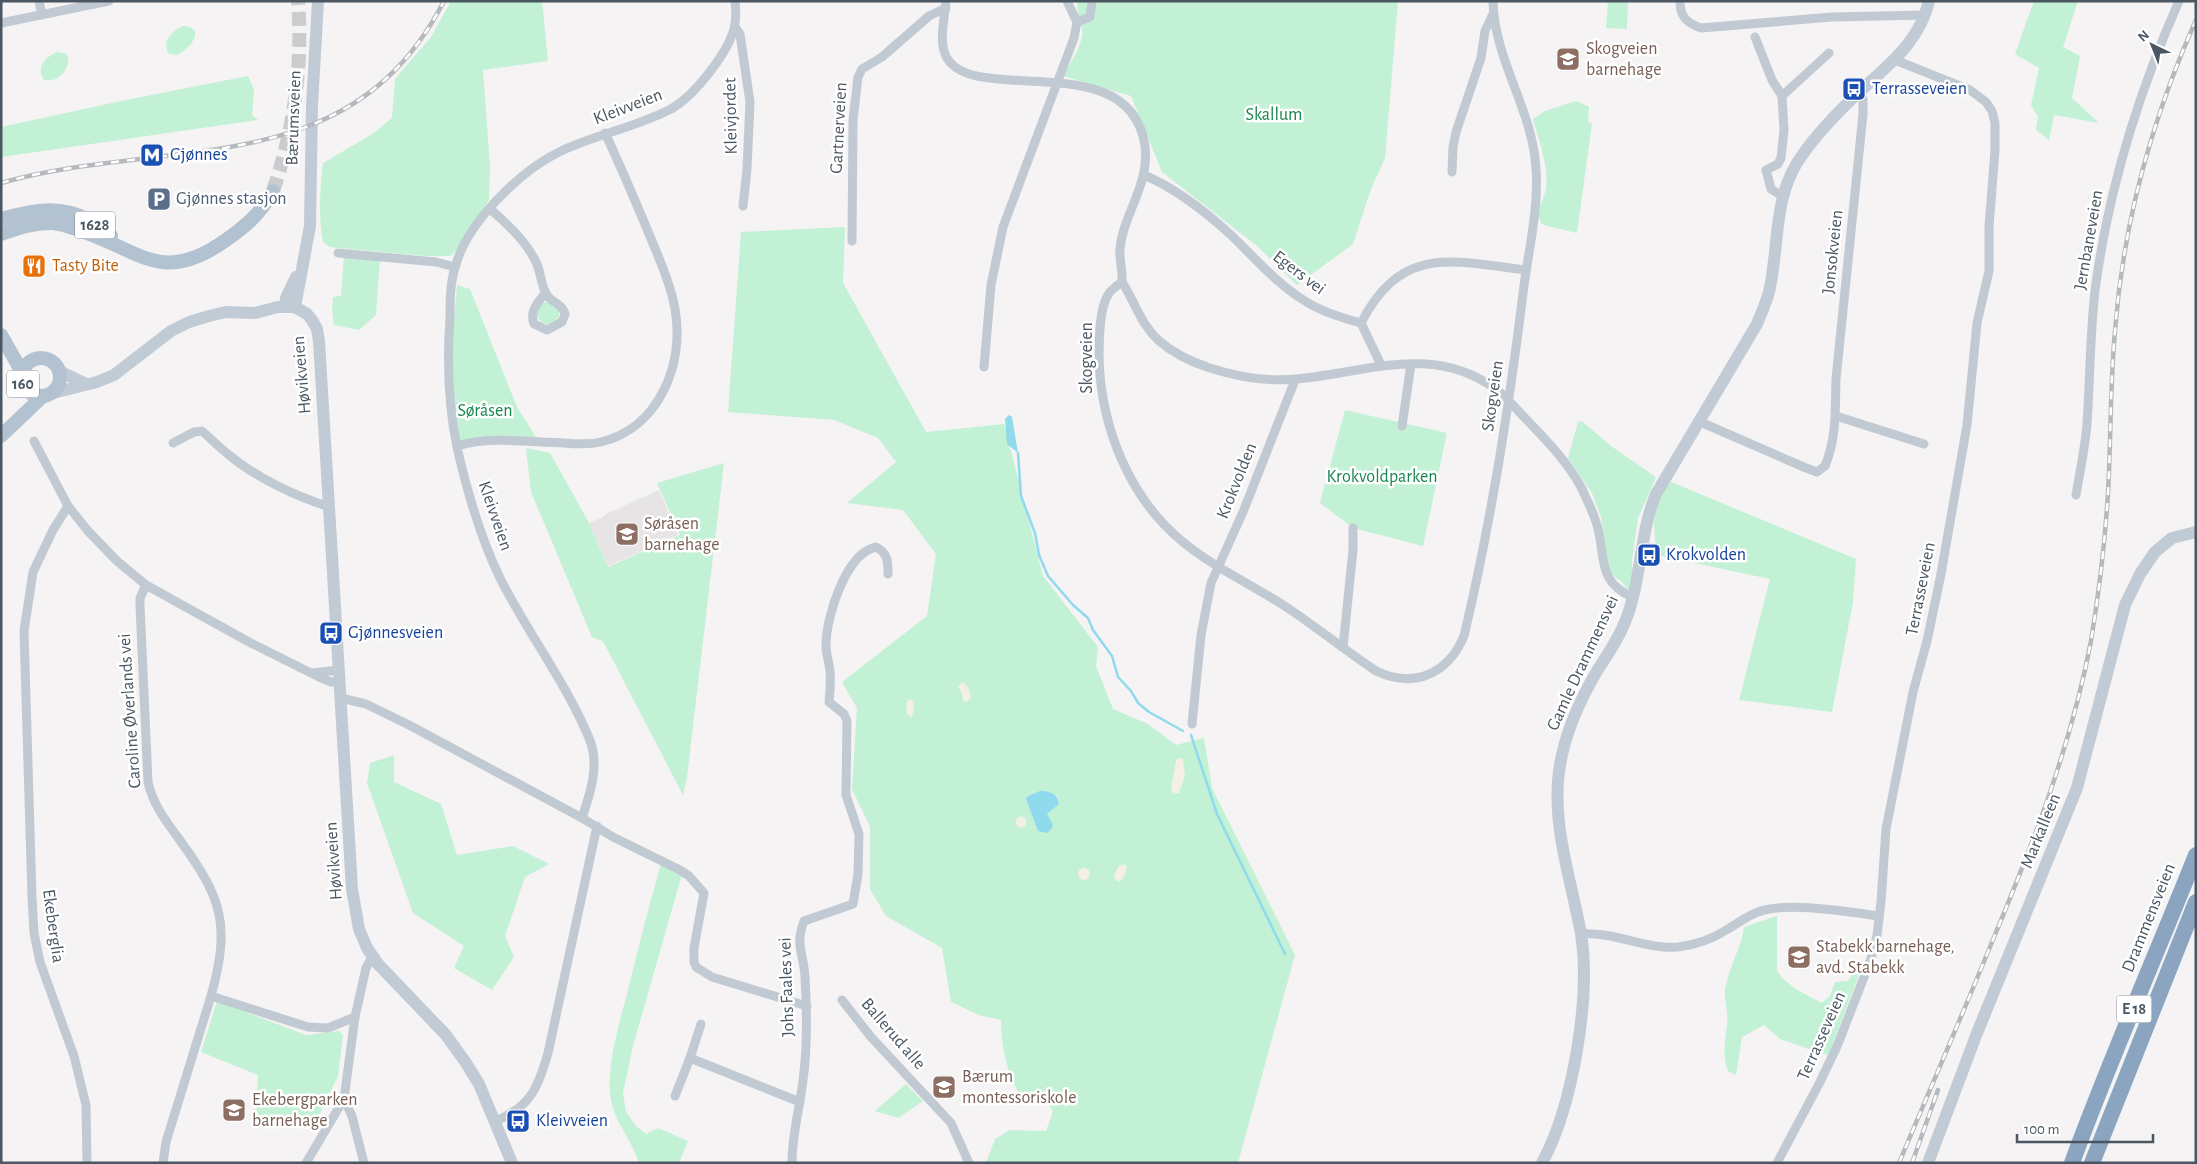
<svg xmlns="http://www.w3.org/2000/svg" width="2197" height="1164" viewBox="0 0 2197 1164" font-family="'Alegreya Sans',sans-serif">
	<rect width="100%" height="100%" fill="#f5f3f3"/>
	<!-- education -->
	<path fill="#e6e4e5" d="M659 490 678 535 608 566 589 523 601 518 606 514Z"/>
	<!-- green -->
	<g fill="#c3f1d5">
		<path d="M451 1H542L548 61 483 70 490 167 489 200 456 251 450 256H425L330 247 323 242C318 216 320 189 323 163L371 135 392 118 395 79 431 37Z"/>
		<path d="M1078 1H1398L1385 158 1371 189 1353 244 1297 285 1257 246 1162 172 1131 96 1063 76C1070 63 1084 44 1082 29 1080 19 1076 11 1078 1Z"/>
		<path d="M1608 1H1628L1627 29 1606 28Z"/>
		<path d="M2034 1H2078L2063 47 2080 56 2072 98 2099 123 2054 115 2049 140 2036 130 2038 117 2031 105 2039 68 2015 54Z"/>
		<path d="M183 26C207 28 190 49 177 55L169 54C161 41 172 31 183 26Z"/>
		<path d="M57 52 64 53 68 56C70 70 58 83 44 80 35 67 46 57 57 52Z"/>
		<path d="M248 76 254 90 252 115 258 120 1 157V127L121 101Z"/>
		<path d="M1576 101 1589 107 1588 122 1592 123 1577 233 1547 226 1541 223C1535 207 1543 204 1546 189 1549 166 1539 141 1533 119L1545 111Z"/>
		<path d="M845 227 843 283 926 432 1004 424 1043 576 1098 647 1096 666 1113 709 1148 724 1176 745 1204 738 1212 788 1295 955 1238 1163H986L995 1139 1010 1130 1046 1131 1053 1111 1049 1105 1021 1097C1007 1074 1001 1047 1001 1020L979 1015 951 1002 942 948 886 916 870 889V827L852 789 857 708 842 682 927 616 936 554 903 510 847 503 896 462 878 438 834 420 728 412 741 232Z"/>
		<path d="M344 256 380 257 376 315 359 330 334 325 332 309 333 297 341 296Z"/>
		<path d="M457 285 470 289 517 407 539 442 457 443 450 374Z"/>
		<circle cx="548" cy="313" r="11"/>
		<path d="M1345 410 1447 433 1423 546 1353 528 1320 503Z"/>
		<path d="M1582 421 1611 446 1656 477 1638 518 1632 560 1634 598 1622 582 1611 574 1608 562 1601 517 1592 493 1568 458 1578 422Z"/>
		<path d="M526 448 550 453 589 523 608 567 680 535 657 483 724 463 687 777 683 795 603 641 592 637 531 492Z"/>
		<path d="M1664 479 1856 559 1853 602 1832 712 1739 700 1770 579 1656 555 1654 522Z"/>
		<path d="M394 755V782L441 804 457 855 513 846 549 864 525 877 505 936 514 957 492 990 454 968 464 946 413 913 367 783 370 763Z"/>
		<path d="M661 864 682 874 633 1046 623 1093 626 1112 636 1126 646 1134 658 1128 688 1141 679 1163H639C632 1140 615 1123 611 1100 605 1069 620 1021 628 990 638 948 649 906 661 864Z"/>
		<path d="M1777 916V971L1783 979 1797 990 1822 1003 1830 996 1835 982 1848 981 1853 973 1860 972 1829 1054 1827 1055 1780 1039 1764 1025 1742 1037 1736 1075 1728 1071C1722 1056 1725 1041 1727 1025 1729 1015 1724 1002 1725 990 1728 969 1741 949 1744 927Z"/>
		<path d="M217 1001 306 1035 339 1031 343 1035 338 1076 316 1122 300 1124 256 1118 258 1075 201 1052Z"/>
		<path d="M906 1084 923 1101 898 1118 875 1111Z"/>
	</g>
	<!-- sand -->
	<g fill="#f5f0e5">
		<path d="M962 682C968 685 970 691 971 697L967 702 963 701 962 693 958 687Z"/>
		<path d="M909 699 913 701 914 711 911 717 907 714 906 704Z"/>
		<path d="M1178 758 1183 759 1185 776 1179 793H1174L1171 790 1176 760Z"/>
		<circle cx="1021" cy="822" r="5.5"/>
		<path d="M1124 864 1127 867 1124 876 1120 882 1116 880 1114 875 1119 866Z"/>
		<circle cx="1084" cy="874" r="6"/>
	</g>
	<!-- water -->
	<g fill="#90daee">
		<path d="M1009 415 1012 417 1018 453 1007 444 1005 419Z"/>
		<path d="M1040 791C1049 791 1057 793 1059 804L1047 814 1053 825 1052 828 1047 833 1038 831 1026 799 1028 796Z"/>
	</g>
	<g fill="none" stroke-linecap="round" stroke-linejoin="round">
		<!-- stream -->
		<g stroke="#90daee" stroke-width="2.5">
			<path d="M1018 453 1021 496 1035 533 1039 555 1048 576 1073 605 1088 618 1093 630 1112 656 1118 677 1131 691 1138 703 1149 712 1183 731"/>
			<path d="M1191 735 1217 814 1285 954"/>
		</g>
		<!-- primary-tunnel -->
		<path stroke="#caccce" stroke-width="14" stroke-dasharray="14 7" stroke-linecap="butt" d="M273 191C294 129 303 67 298 1"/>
		<!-- street -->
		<g stroke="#c1cad2" stroke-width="9">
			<path d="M39 1 42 15"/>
			<path d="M946 1C945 17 939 38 945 54 967 110 1130 42 1145 146 1150 185 1123 214 1120 249 1119 260 1123 271 1122 282 1117 286 1111 289 1108 295 1099 309 1099 342 1099 358 1101 427 1129 498 1183 542 1212 566 1248 583 1280 603 1313 624 1343 649 1376 671 1414 689 1448 674 1464 636 1491 523 1509 408 1523 293 1528 252 1539 210 1536 169 1533 110 1494 60 1493 1"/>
			<path d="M1680 1C1680 17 1687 23 1701 28L1832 17 1926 15"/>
			<path d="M1077 22 1090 17 1092 1"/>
			<path d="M1 23 109 1"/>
			<path d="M735 27 740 34 750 102 747 169 743 206"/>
			<path d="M1755 37 1772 80 1782 96 1784 130 1781 158 1778 164 1766 170 1771 189 1782 196"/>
			<path d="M1782 96 1829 53"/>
			<path d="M1452 172 1453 147 1456 132 1481 58 1485 31 1493 14"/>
			<path d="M1144 175C1175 188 1206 212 1231 235 1255 258 1276 283 1305 301 1322 312 1342 318 1361 323"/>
			<path d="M490 209C508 224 526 241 536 262 541 272 541 287 547 295 553 304 562 303 565 314L562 322 547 330 534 324C529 311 538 303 545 293"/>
			<path d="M852 241 853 120 858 77 862 69 882 57 929 16 946 8"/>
			<path d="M338 253 436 262 455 267"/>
			<path d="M1122 282C1135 302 1140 323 1158 340 1173 353 1191 362 1210 368 1238 377 1267 382 1296 379 1367 373 1432 342 1497 390 1508 398 1515 408 1524 417 1545 439 1566 460 1581 487 1588 502 1596 517 1599 533 1605 564 1600 583 1634 598"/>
			<path d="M1361 323C1402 244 1452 261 1526 270"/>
			<path d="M1361 323 1381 365"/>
			<path d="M984 367 991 285 1003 227 1074 38 1077 22 1067 1"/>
			<path d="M1836 416 1924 444"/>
			<path d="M1698 421 1806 468 1817 472 1825 466C1837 437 1835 409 1836 379L1863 114V100L1860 91"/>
			<path d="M1402 426 1411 364"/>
			<path d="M34 441 68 506"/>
			<path d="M173 443 194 432 202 431C211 439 219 447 229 455 255 477 297 497 330 507"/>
			<path d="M457 446C490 436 528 442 563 443 575 444 589 445 601 442 659 428 685 364 675 309 671 286 661 263 652 241 637 205 622 169 605 133"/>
			<path d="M2076 495C2080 471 2085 448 2087 424 2090 380 2090 335 2095 291 2108 190 2138 94 2179 1"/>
			<path d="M146 585 140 598V606L148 782C153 805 166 821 179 839 222 898 231 924 211 996L308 1027 328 1028 355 1017 366 968 372 957"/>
			<path d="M1343 647 1353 550V528"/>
			<path d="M312 673 339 670"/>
			<path d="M341 698 366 704 409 725 582 818 613 837 680 870 689 876 704 893 694 948V962L696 967 712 977 807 1006"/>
			<path d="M1192 724 1201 635 1211 583 1243 512 1295 380"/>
			<path d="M582 818C590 794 599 768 591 743 568 685 528 634 500 578 480 537 467 491 457 447 448 404 447 361 450 318 450 302 450 283 455 268 466 223 521 170 561 151 596 135 635 127 669 110 693 98 727 54 734 29 736 21 736 10 735 1"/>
			<path d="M1580 934C1614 931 1646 950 1678 947 1695 945 1714 938 1728 929 1738 923 1747 916 1758 912 1784 901 1849 912 1879 916"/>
			<path d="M842 1000 871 1037 951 1123 969 1163"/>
			<path d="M701 1024 690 1058 800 1102"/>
			<path d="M675 1096 690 1058"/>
			<path d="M344 1099 352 1116 364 1163"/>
			<path d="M496 1121C531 1106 538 1088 548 1053L597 826"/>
			<path d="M87 1163 86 1105 74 1056 40 962 34 933 32 897 24 631 33 572 53 530 68 506 88 531 117 561 146 585 249 642 321 678 331 682H340"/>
			<path d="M163 1163 166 1142 211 996"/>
			<path d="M306 1163 344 1099 355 1017"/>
			<path d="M792 1163C792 1134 800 1107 803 1080 808 1045 807 1011 805 976 803 952 795 945 804 921L853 904 858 874 859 834 846 795 847 721 844 714 829 702C830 692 831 681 830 671 829 662 826 654 826 645 826 617 846 553 876 547 888 553 888 562 888 574"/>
			<path d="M1777 1163 1820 1082 1838 1044 1871 959 1877 935 1881 902 1886 829 1913 692 1927 641 1941 574 1967 425 1977 323 1989 271V227L1995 150V123L1992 111 1986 102 1970 90 1895 60"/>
		</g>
		<!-- secondary -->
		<g stroke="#c1cbd6" stroke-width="12">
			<path d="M285 306 286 298 296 277"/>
			<path d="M295 307 310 226 312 105 318 1"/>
			<path d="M59 371 86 384"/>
			<path d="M53 393 97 382 114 375 171 331 189 322 209 316 226 312 255 313 278 307H295L307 314 312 320 317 329 319 341 352 889 359 929 367 948 378 964 446 1035 466 1063 479 1084 512 1163"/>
			<path d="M1542 1163C1573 1106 1591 997 1581 934 1572 884 1554 832 1558 781 1561 741 1577 705 1597 671 1607 655 1618 640 1625 622 1642 580 1639 535 1656 494L1757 324C1761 314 1766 303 1769 292 1780 245 1772 195 1803 154 1819 131 1839 111 1859 92 1888 65 1919 43 1929 1"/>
			<path d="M1928 1163 1977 1033 2077 788 2125 605 2140 574 2155 552 2172 538 2196 532"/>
		</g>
		<!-- primary -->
		<g stroke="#b3c2d1" stroke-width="14">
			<path d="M1 219C31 211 60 204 88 220 96 225 103 231 111 236"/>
			<path d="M1 234C18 228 35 222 53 223 63 224 73 228 82 231 142 252 163 285 226 240 246 226 261 213 273 191"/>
			<path d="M1 335 22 372"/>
			<circle cx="41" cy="377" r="19"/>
			<path d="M1 436 42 397"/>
		</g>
		<!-- highway -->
		<g stroke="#8ba5c1" stroke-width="16">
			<path d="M2072 1163C2110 1059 2155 958 2196 855"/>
			<path d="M2092 1163 2196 902"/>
		</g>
		<!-- rail casing -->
		<g stroke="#b5b8bd" stroke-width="4.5">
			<g id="rail">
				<path d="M1 183C165 136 350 185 444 1"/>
				<path d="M1899 1163C1930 1089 1962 1016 1992 942 2033 844 2071 746 2091 641 2099 592 2105 543 2108 493 2111 439 2110 385 2115 331 2123 223 2152 119 2196 20"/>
				<path d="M1912 1163 1938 1090"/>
			</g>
		</g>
		<!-- rail -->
		<use href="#rail" stroke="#fff" stroke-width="2.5" stroke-dasharray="8" stroke-linecap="butt"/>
	</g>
	<!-- icons -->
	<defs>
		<g id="school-square" transform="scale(1.25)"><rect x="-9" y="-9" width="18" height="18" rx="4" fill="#8d6e63" stroke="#fff"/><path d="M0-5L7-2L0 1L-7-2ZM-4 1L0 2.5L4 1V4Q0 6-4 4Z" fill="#fff"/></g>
		<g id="bus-square" transform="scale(1.25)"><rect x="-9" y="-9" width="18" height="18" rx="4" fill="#1a4fb4" stroke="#fff"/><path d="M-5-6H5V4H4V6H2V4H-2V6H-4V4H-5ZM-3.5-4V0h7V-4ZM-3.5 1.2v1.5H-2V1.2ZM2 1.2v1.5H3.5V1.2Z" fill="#fff"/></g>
		<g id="metro-square" transform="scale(1.25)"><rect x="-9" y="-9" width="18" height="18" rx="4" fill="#1a4fb4" stroke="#fff"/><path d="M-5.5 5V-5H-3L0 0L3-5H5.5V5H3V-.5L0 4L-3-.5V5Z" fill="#fff"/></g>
		<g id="parking-square" transform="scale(1.25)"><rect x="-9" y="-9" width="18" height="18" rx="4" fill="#5c6f8a" stroke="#fff"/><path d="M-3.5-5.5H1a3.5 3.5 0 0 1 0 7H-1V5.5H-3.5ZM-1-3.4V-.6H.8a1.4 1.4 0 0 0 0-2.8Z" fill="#fff"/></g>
		<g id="restaurant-square" transform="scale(1.25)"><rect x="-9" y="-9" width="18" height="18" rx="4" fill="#e8710a" stroke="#fff"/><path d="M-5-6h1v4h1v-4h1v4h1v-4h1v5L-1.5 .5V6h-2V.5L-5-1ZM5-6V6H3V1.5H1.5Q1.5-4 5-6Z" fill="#fff"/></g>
	</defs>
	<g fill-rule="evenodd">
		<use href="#school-square" x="1568" y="59"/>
		<use href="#bus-square" x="1854" y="89"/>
		<use href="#metro-square" x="152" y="155"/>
		<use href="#parking-square" x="159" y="199"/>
		<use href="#restaurant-square" x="34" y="266"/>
		<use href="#school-square" x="627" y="534"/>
		<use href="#bus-square" x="1649" y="555"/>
		<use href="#bus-square" x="331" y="633"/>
		<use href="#school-square" x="1799" y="957"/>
		<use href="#school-square" x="944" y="1087"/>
		<use href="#school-square" x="234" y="1110"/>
		<use href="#bus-square" x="518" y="1121"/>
	</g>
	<g text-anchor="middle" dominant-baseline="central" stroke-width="5" stroke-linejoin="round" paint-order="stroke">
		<!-- shield labels -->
		<g fill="#fff" stroke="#808990" stroke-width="1">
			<rect x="75" y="211.5" width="40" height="27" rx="4"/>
			<rect x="7" y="370.5" width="32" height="27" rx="4"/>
			<rect x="2116.5" y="995.5" width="35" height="27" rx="4"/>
		</g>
		<g font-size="16" font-weight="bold" fill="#4a5661">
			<text x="95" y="225">1628</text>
			<text x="23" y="384">160</text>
			<text x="2134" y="1009">E 18</text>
		</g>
		<!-- education labels -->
		<g font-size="18" fill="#785e54" stroke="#fff" text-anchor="start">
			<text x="1586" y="49">Skogveien<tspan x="1586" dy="21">barnehage</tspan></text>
			<text x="644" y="524">Søråsen<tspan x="644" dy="21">barnehage</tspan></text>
			<text x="1816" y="947">Stabekk barnehage,<tspan x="1816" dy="21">avd. Stabekk</tspan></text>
			<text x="962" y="1077">Bærum<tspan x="962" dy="21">montessoriskole</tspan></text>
			<text x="252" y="1100">Ekebergparken<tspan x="252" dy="21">barnehage</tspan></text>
		</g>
		<!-- transit labels -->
		<g font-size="18" fill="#164399" stroke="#fff" text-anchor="start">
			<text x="1872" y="89">Terrasseveien</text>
			<text x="170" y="155">Gjønnes</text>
			<text x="1666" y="555">Krokvolden</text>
			<text x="348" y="633">Gjønnesveien</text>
			<text x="536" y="1121">Kleivveien</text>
		</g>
		<!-- street labels -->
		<g font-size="18" fill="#4a5661" stroke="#fff">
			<text transform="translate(628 107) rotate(-21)">Kleivveien</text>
			<text transform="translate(731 116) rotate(-91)">Kleivjordet</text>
			<text transform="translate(294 118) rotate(-88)">Bærumsveien</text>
			<text transform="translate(839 128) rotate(-87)">Gartnerveien</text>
			<text transform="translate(2089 240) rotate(-80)">Jernbaneveien</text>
			<text transform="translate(1833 252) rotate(-84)">Jonsokveien</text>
			<text transform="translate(1299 273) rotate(37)">Egers vei</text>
			<text transform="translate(1087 358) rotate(-90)">Skogveien</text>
			<text transform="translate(302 375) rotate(-95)">Høvikveien</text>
			<text transform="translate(1493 396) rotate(-82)">Skogveien</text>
			<text transform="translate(1237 481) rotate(-68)">Krokvolden</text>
			<text transform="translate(495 516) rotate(71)">Kleivveien</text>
			<text transform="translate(1921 589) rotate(-79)">Terrasseveien</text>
			<text transform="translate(1583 663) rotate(-65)">Gamle Drammensvei</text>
			<text transform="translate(130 711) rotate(-94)">Caroline Øverlands vei</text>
			<text transform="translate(2041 831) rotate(-68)">Markalleen</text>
			<text transform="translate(334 861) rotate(-94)">Høvikveien</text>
			<text transform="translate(2149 918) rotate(-68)">Drammensveien</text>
			<text transform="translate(53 926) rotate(82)">Ekeberglia</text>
			<text transform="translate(787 987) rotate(-92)">Johs Faales vei</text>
			<text transform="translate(893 1034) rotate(49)">Ballerud alle</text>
			<text transform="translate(1822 1036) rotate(-66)">Terrasseveien</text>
		</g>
		<!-- park labels -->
		<g font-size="18" fill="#17864f" stroke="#fff">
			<text x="1274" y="115">Skallum</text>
			<text x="485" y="411">Søråsen</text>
			<text x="1382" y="477">Krokvoldparken</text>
		</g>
		<!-- service labels -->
		<g font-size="18" fill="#4e5e75" stroke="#fff" text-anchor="start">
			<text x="176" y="199">Gjønnes stasjon</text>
		</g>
		<!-- food labels -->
		<g font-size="18" fill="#c56008" stroke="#fff" text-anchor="start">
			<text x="52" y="266">Tasty Bite</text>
		</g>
	</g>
	<!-- border -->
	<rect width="2197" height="1164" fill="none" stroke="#4a5661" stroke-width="5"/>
	<!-- north arrow -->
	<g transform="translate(2152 45) rotate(317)" stroke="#ffffff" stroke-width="4" paint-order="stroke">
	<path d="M0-4L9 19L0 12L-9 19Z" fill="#4a5661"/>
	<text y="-8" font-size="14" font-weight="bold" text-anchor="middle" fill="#4a5661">N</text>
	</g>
	<!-- scale -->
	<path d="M2017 1134v8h136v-8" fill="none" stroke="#4a5661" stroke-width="2.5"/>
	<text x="2024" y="1134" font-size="15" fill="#4a5661" stroke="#ffffff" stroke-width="4" paint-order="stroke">100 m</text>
</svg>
